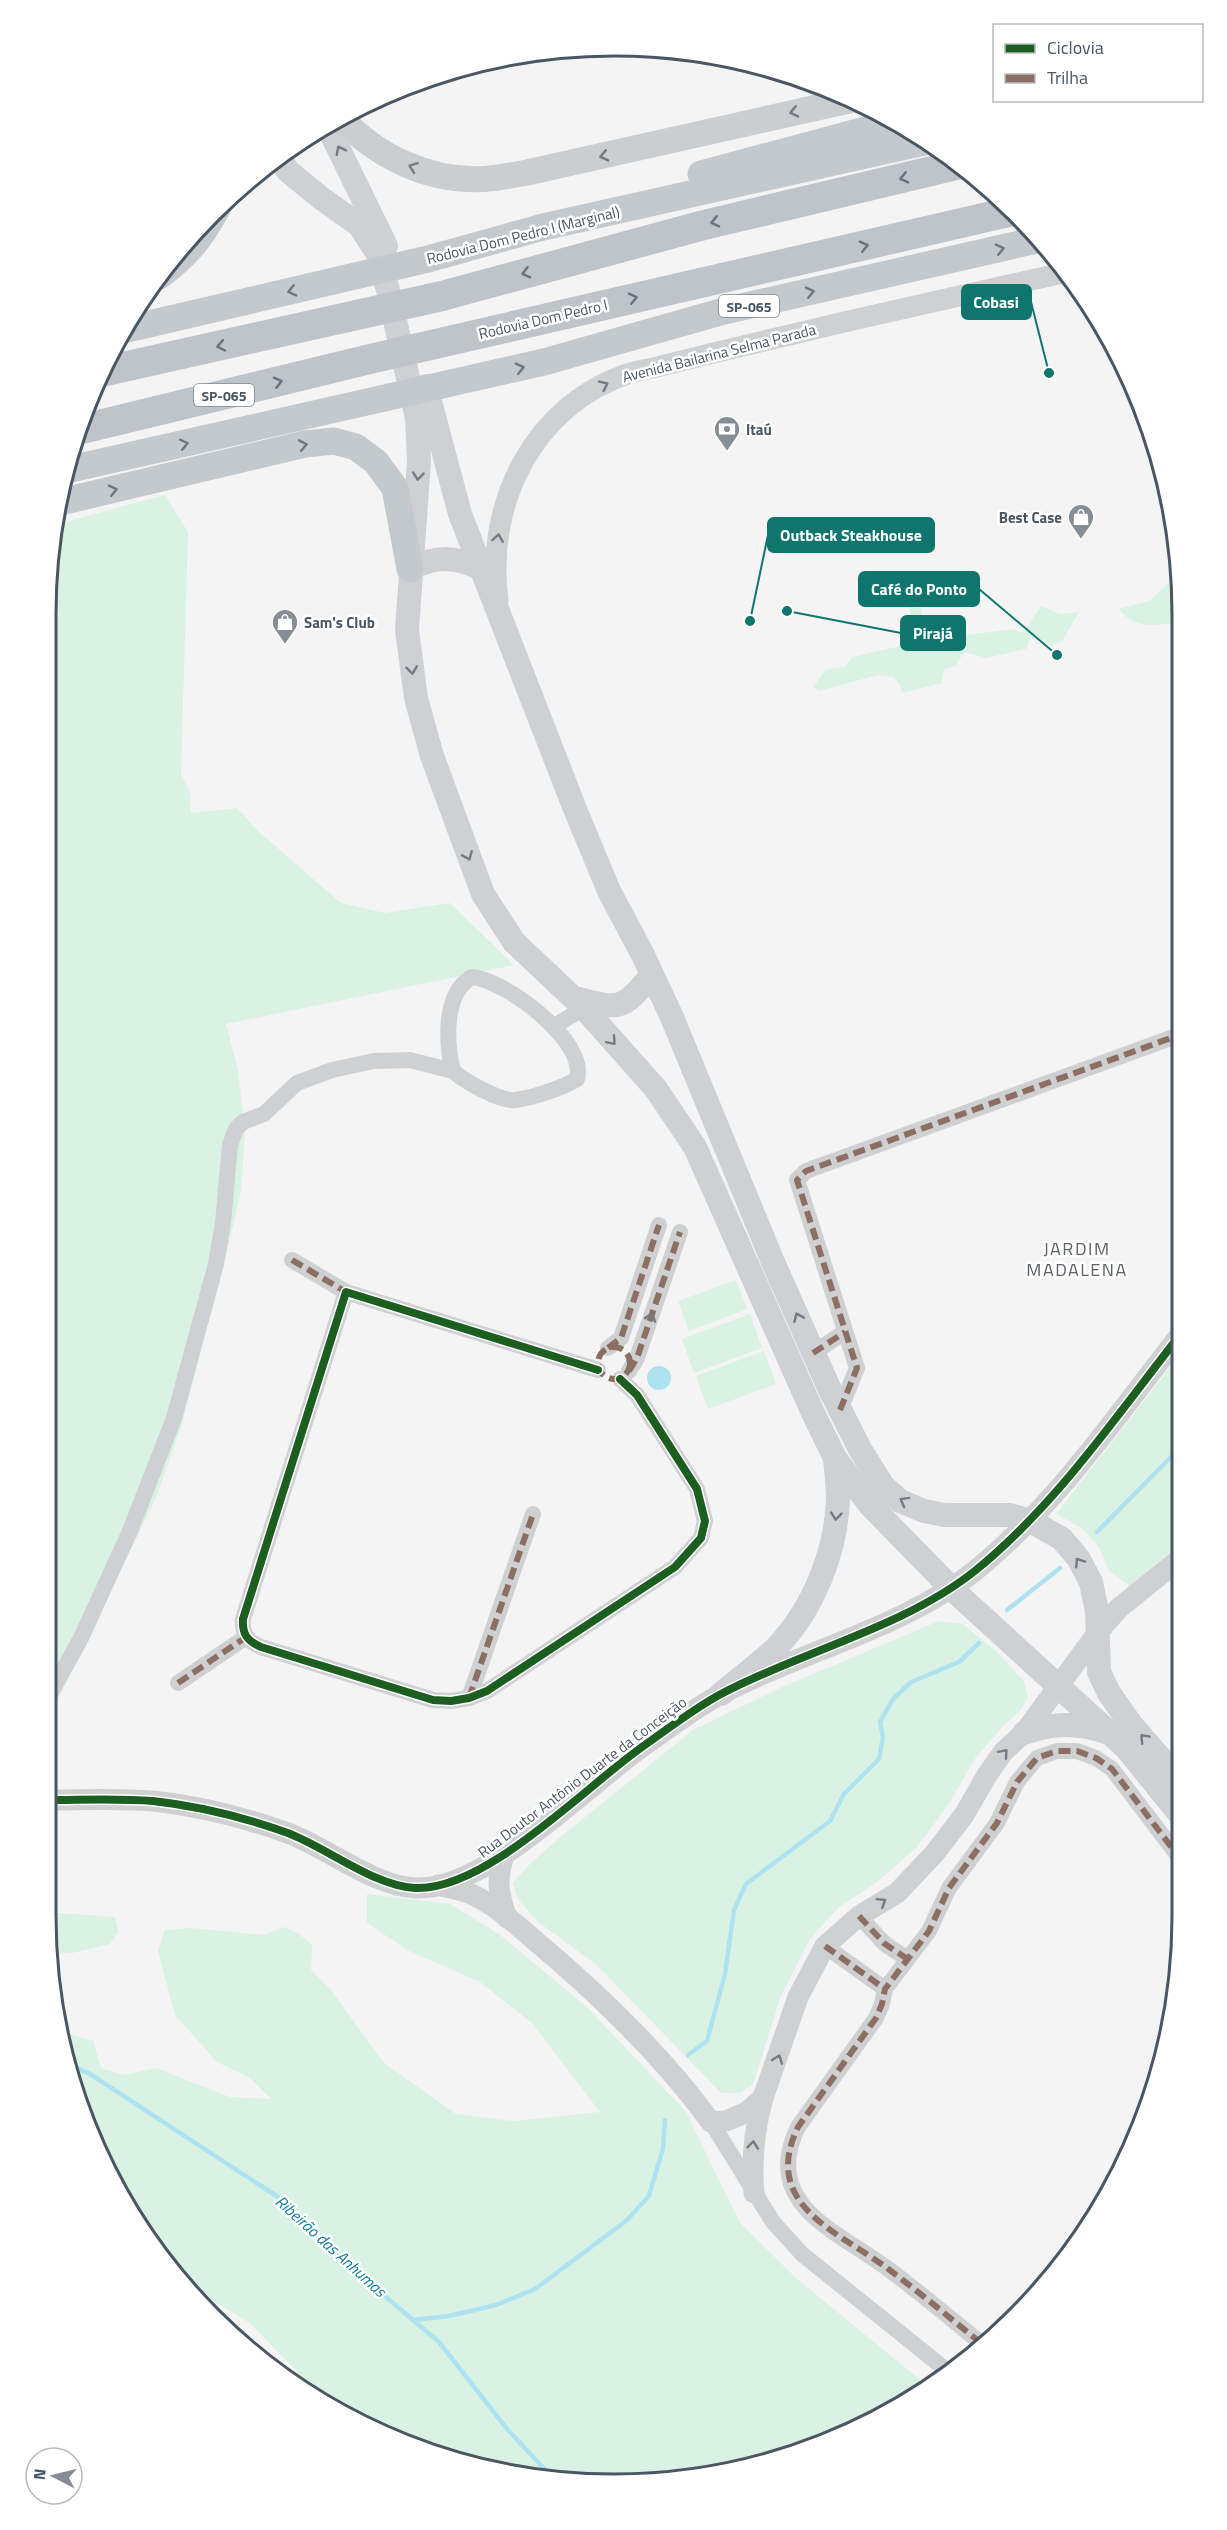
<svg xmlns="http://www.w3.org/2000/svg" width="1227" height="2530" viewBox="0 0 1227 2530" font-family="'Titillium Web',sans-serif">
	<rect width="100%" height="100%" fill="#f4f4f4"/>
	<!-- green -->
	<g fill="#d9f2e3">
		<path d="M165 495 188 532 181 774 190 793 191 813 237 808 259 832 341 903 385 913 450 903 514 965 226 1024 238 1071 245 1131 241 1191 228 1248 181 1428 155 1500 45 1726V613L54 525Z"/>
		<path d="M1177 576V621L1175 622C1154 627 1133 628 1119 609L1149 601Z"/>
		<path d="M916 586 922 616 960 636 1013 629 1023 633 1041 606 1060 614 1079 612 1062 641 1051 645 1037 637 1030 639 1026 649 986 658 964 652 956 665 944 670 942 683 902 693 900 685 894 677 878 675 819 691 813 687 826 669 845 667 852 657 905 645 911 610 904 588Z"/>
		<path d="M736 1280 747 1309 689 1331 678 1301Z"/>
		<path d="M750 1314 762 1348 694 1373 682 1339Z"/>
		<path d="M764 1351 776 1384 708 1409 696 1376Z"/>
		<path d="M1180 1355 1181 1543 1130 1586 1109 1571 1099 1547 1082 1528 1056 1514Z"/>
		<path d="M939 1621 963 1624 997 1652 1024 1681 1028 1697 1020 1711 1004 1725 976 1757 948 1805 917 1847 877 1882 839 1907 810 1939 781 1996 753 2084 740 2093H721L598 1966 537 1921 517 1898 513 1883 530 1864 558 1839 693 1730 780 1688Z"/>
		<path d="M367 1894 450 1904 499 1934 587 2007 686 2112 740 2223 796 2278 925 2384 865 2426 688 2480 502 2474 334 2410 250 2323 178 2280 163 2263 75 2100 64 2033 93 2041 101 2068 125 2075 156 2068 230 2097 271 2099 250 2078 217 2062 175 2015 158 1951 165 1930 190 1928 264 1935 283 1927 298 1933 312 1945 311 1970 331 1990 384 2063 456 2114 513 2121 600 2112 532 2023 480 1982 409 1951 367 1923Z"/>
		<path d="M45 1912 115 1917 118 1932 110 1944 72 1953 51 1954Z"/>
	</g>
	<!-- water -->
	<circle fill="#aee2f0" cx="659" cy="1378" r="12"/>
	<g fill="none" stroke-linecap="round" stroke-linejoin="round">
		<!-- stream -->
		<g stroke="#aee2f0" stroke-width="4.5">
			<path d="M1097 1532 1180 1448"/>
			<path d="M1007 1610 1060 1568"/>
			<path d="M688 2055 707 2041 725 1974 734 1910 746 1884 830 1821 844 1794 879 1759 883 1737 880 1722 893 1699 911 1682 959 1662 979 1643"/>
			<path d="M70 2065 90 2074 278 2197 379 2291 439 2342 507 2429 551 2476"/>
			<path d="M413 2320 449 2316 496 2305 535 2289 626 2221 649 2196 663 2148 665 2120"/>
		</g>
		<!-- minor -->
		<g stroke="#ced0d2" stroke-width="16">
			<path d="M472 977C505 980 588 1041 577 1079 563 1088 532 1098 515 1100 501 1102 464 1081 453 1071 446 1044 443 993 472 977Z"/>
			<path d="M555 1029 561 1022 584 1008"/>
			<path d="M292 1260 346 1292"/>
			<path d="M608 1348 621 1338 659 1225"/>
			<path d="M813 1353 845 1332"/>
			<path d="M598 1370 346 1292 243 1619C242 1634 247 1641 261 1647L433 1700 451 1701 469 1698 487 1691 675 1567 701 1538 705 1521 697 1489 637 1395 620 1379"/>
			<path d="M629 1371 637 1358 680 1232"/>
			<path d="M840 1410 857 1368 797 1180 806 1171 1179 1035"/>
			<path d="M178 1683 246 1637"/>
			<path d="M469 1698 533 1514"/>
			<path d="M45 1703 81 1638 130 1531 174 1418 216 1264 223 1223 230 1145 236 1129 243 1122 264 1114 297 1083 332 1070 374 1061 410 1060 453 1071"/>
			<path d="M859 1916 885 1944 906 1958"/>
			<path d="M825 1946 885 1989"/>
			<path d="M711 2122 773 2222 802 2254 945 2369"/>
			<path d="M981 2343C950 2318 919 2292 887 2268 839 2232 760 2205 798 2127L876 2018 882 2004 885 1989 929 1931 949 1888 997 1823 1017 1782 1037 1758 1057 1751H1077L1096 1758 1112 1769 1182 1861"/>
		</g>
		<!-- tertiary -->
		<g stroke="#ced0d2" stroke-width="21">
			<path d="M498 600C485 504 533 405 630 373 640 370 651 369 661 366 708 354 755 343 802 332 890 311 979 292 1067 272"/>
			<path d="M45 1800C81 1800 118 1798 153 1801 198 1806 243 1817 285 1832 325 1846 373 1886 415 1888 486 1891 585 1787 642 1747 668 1729 693 1709 721 1694 802 1651 904 1628 976 1570 1057 1504 1116 1416 1180 1335"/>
			<path d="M504 1855C496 1880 498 1893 507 1918"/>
			<path d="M438 1885C449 1888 463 1890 473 1895 497 1906 519 1927 539 1944 603 1998 662 2055 711 2122L726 2121 747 2112 763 2098 798 1997 825 1946 859 1916 897 1893 934 1854 964 1815 987 1775 1004 1751 1024 1733 1098 1632 1119 1608 1181 1558"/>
			<path d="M754 2193C751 2159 754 2130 763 2098"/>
		</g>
		<!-- secondary -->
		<g stroke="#ced0d4" stroke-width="24">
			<path d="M327 125 386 246"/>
			<path d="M278 157 288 171 321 198 359 225 378 254 389 294 417 418 419 461 407 630 416 698 432 756 483 894 514 942 584 1008 656 1089 695 1147 813 1413 835 1458 870 1505 952 1589 1127 1749 1182 1817"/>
			<path d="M426 386 460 514 575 809 609 891 643 955 671 1015 773 1262 830 1390 860 1449 883 1486 900 1501 924 1511 945 1515H1010L1031 1521 1062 1539 1078 1558 1091 1582 1097 1611 1099 1672 1109 1693 1130 1723 1182 1783"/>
			<path d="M410 569C436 555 457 556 483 570"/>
			<path d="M574 998C621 1009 620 1012 652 975"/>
			<path d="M721 1694C739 1679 758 1665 775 1649 813 1610 836 1553 838 1499 838 1485 836 1471 835 1458"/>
			<path d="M1024 1733C1053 1723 1076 1722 1106 1732"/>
		</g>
		<!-- primary -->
		<path stroke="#caced1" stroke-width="26" d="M341 118C377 157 430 182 484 179 498 178 512 175 525 173L851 100"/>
		<!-- trunk -->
		<g stroke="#c4c9cd" stroke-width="27">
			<path d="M701 174 891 123"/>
			<path d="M159 276C188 255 202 237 219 205"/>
			<path d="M123 330 428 259 543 227 924 142"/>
			<path d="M66 470 544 362 724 311 1037 240"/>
			<path d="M56 503 305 444 334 441 356 447 376 462 395 488 410 569"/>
		</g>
		<!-- motorway -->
		<g stroke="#bec4c9" stroke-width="30">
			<path d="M101 372 442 296 704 225 961 164"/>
			<path d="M78 430 370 359 1009 212"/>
		</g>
		<!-- quiet -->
		<g stroke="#8d6e63" stroke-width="6" stroke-dasharray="12 6" stroke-linecap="butt">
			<path d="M292 1260 346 1292"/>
			<circle cx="614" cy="1363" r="16"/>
			<path d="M608 1348 621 1338 659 1225"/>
			<path d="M813 1353 845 1332"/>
			<path d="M629 1371 637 1358 680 1232"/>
			<path d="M840 1410 857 1368 797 1180 806 1171 1179 1035"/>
			<path d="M178 1683 246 1637"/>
			<path d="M469 1698 533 1514"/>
			<path d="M859 1916 885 1944 906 1958"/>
			<path d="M825 1946 885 1989"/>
			<path d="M981 2343C950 2318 919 2292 887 2268 839 2232 760 2205 798 2127L876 2018 882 2004 885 1989 929 1931 949 1888 997 1823 1017 1782 1037 1758 1057 1751H1077L1096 1758 1112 1769 1182 1861"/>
		</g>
		<!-- cycleway casing -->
		<g stroke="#fff" stroke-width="11">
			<g id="cycleway">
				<path d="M598 1370 346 1292 243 1619C242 1634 247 1641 261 1647L433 1700 451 1701 469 1698 487 1691 675 1567 701 1538 705 1521 697 1489 637 1395 620 1379"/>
				<path d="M45 1800C81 1800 118 1798 153 1801 198 1806 243 1817 285 1832 325 1846 373 1886 415 1888 486 1891 585 1787 642 1747 668 1729 693 1709 721 1694 802 1651 904 1628 976 1570 1057 1504 1116 1416 1180 1335"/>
			</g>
		</g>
		<!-- cycleway -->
		<use href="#cycleway" stroke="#1b5e20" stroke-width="8"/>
	</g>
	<!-- one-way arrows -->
	<defs><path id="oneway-chevron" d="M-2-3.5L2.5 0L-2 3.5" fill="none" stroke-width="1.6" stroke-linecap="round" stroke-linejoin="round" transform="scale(1.5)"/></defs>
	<g stroke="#707a83">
		<use href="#oneway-chevron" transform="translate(794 112) rotate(167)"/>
		<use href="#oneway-chevron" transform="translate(604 156) rotate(167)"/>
		<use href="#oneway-chevron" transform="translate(413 167) rotate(-160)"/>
	</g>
	<g stroke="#727b84">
		<use href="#oneway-chevron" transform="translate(340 150) rotate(-117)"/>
		<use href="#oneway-chevron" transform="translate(418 476) rotate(96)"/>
		<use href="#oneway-chevron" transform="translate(412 670) rotate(83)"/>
		<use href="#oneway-chevron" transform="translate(468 856) rotate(68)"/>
		<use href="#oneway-chevron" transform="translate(612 1041) rotate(49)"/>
		<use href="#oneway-chevron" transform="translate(798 1317) rotate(-114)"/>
		<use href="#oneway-chevron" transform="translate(904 1501) rotate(-151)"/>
		<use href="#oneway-chevron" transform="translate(836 1516) rotate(96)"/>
		<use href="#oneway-chevron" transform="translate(1079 1562) rotate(-123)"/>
		<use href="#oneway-chevron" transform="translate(1144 1738) rotate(-133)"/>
	</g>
	<g stroke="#67727b">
		<use href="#oneway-chevron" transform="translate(904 178) rotate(167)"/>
		<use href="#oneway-chevron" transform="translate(715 222) rotate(167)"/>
		<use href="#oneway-chevron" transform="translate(864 246) rotate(-13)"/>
		<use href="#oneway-chevron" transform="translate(526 273) rotate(165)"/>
		<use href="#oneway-chevron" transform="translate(633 298) rotate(-13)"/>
		<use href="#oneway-chevron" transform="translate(221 346) rotate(168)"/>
		<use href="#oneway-chevron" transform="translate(278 382) rotate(-14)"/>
	</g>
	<g stroke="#6f7881">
		<use href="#oneway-chevron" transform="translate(1000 249) rotate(-13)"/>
		<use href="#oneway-chevron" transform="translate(292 291) rotate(167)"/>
		<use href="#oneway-chevron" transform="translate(810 292) rotate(-13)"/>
		<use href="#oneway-chevron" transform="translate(520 368) rotate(-13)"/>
		<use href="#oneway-chevron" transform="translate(184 444) rotate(-12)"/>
		<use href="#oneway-chevron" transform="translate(303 445) rotate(-11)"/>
		<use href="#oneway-chevron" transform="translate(113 490) rotate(-13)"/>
	</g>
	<g stroke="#727b83">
		<use href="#oneway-chevron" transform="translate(604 385) rotate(-26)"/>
		<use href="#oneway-chevron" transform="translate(498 538) rotate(-81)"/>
		<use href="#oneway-chevron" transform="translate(651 1317) rotate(-71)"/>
		<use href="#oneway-chevron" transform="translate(1004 1753) rotate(-49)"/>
		<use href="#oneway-chevron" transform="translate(882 1902) rotate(-32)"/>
		<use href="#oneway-chevron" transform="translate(778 2059) rotate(-70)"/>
		<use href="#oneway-chevron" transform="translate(753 2145) rotate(-84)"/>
	</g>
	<!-- icons -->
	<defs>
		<g id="bank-pin" transform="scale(1.35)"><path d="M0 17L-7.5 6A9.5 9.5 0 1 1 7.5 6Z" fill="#868d94" stroke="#fff"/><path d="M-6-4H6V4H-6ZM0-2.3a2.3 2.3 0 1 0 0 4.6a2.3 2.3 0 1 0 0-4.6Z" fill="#fff"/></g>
		<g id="shop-pin" transform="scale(1.35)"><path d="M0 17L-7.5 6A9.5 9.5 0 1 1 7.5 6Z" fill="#868d94" stroke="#fff"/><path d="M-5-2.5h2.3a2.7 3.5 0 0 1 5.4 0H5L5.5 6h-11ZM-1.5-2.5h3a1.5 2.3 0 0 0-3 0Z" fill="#fff"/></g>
	</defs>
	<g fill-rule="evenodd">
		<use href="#bank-pin" x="727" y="429"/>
		<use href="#shop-pin" x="1081" y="517"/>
		<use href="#shop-pin" x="285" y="622"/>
	</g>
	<g text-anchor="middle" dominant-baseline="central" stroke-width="5" stroke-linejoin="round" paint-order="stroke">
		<!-- shield labels -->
		<g fill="#fff" stroke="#808990" stroke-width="1.5">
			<rect x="719" y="295" width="60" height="22" rx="4.5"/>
			<rect x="194" y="384" width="60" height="22" rx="4.5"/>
		</g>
		<g font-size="14" font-weight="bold" fill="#4a5661">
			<text x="749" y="306">SP-065</text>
			<text x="224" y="395">SP-065</text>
		</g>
		<!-- street labels -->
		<g font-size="15" fill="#4a5661" stroke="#fff">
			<text transform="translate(523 235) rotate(-14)">Rodovia Dom Pedro I (Marginal)</text>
			<text transform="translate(543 319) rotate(-13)">Rodovia Dom Pedro I</text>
			<text transform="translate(719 353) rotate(-14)">Avenida Bailarina Selma Parada</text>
			<text transform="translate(582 1777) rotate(-37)">Rua Doutor Antônio Duarte da Conceição</text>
		</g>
		<!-- poi labels -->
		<g font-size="15" font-weight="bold" fill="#4a5661" stroke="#fff" text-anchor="start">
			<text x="746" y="429">Itaú</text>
			<text x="1062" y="517" text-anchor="end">Best Case</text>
			<text x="304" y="622">Sam's Club</text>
		</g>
		<!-- water labels -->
		<g font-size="16" font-style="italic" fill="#0c7c9b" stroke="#fff">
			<text transform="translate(331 2246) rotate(42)">Ribeirão das Anhumas</text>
		</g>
		<!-- quarter labels -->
		<g font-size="18" letter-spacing="1.5" fill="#5f6368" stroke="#fff">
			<text x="1077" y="1248">JARDIM<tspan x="1077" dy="21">MADALENA</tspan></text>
		</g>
	</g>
	<!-- crop -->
	<path d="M0 0H1227V2530H0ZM614 56H614A558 558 0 0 1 1172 614V1916A558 558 0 0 1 614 2474H614A558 558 0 0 1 56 1916V614A558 558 0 0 1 614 56Z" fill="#fff" fill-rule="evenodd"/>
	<path fill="none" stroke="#4a5661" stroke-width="3" d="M614 56H614A558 558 0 0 1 1172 614V1916A558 558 0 0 1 614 2474H614A558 558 0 0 1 56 1916V614A558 558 0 0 1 614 56Z"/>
	<!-- callouts -->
	<path fill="none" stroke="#0f766e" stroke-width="2" d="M1049 373L1031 302M750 621L768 535M1057 655L979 589M787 611L901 633"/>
	<g fill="#0f766e" stroke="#fff" stroke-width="2">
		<circle cx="1049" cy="373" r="6"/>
		<circle cx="750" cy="621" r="6"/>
		<circle cx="1057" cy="655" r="6"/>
		<circle cx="787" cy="611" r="6"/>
	</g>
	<g fill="#0f766e" stroke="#0f766e" stroke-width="2">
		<rect x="962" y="285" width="69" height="34" rx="6"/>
		<rect x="768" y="518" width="166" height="34" rx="6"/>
		<rect x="859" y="572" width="120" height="34" rx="6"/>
		<rect x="901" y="616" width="64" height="34" rx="6"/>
	</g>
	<g font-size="16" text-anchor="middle" font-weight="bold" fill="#fff">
		<text x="996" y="308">Cobasi</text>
		<text x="851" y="541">Outback Steakhouse</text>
		<text x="919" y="595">Café do Ponto</text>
		<text x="933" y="639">Pirajá</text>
	</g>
	<!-- legend -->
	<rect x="993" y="24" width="210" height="78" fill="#ffffff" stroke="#b7bbc0" stroke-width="1.5"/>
	<rect x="1005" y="44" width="30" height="9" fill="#1b5e20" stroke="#b7bbc0" stroke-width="1.5"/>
	<text x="1047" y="54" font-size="18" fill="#4a5661">Ciclovia</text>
	<rect x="1005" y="74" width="30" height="9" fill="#8d6e63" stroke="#b7bbc0" stroke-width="1.5"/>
	<text x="1047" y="84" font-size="18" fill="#4a5661">Trilha</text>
	<!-- north arrow -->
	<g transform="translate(54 2476) rotate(277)"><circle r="28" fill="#ffffff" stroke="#b7bbc0" stroke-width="1.5"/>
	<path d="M0-4.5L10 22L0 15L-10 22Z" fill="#868d94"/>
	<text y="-9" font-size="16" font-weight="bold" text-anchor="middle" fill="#4a5661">N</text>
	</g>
</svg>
